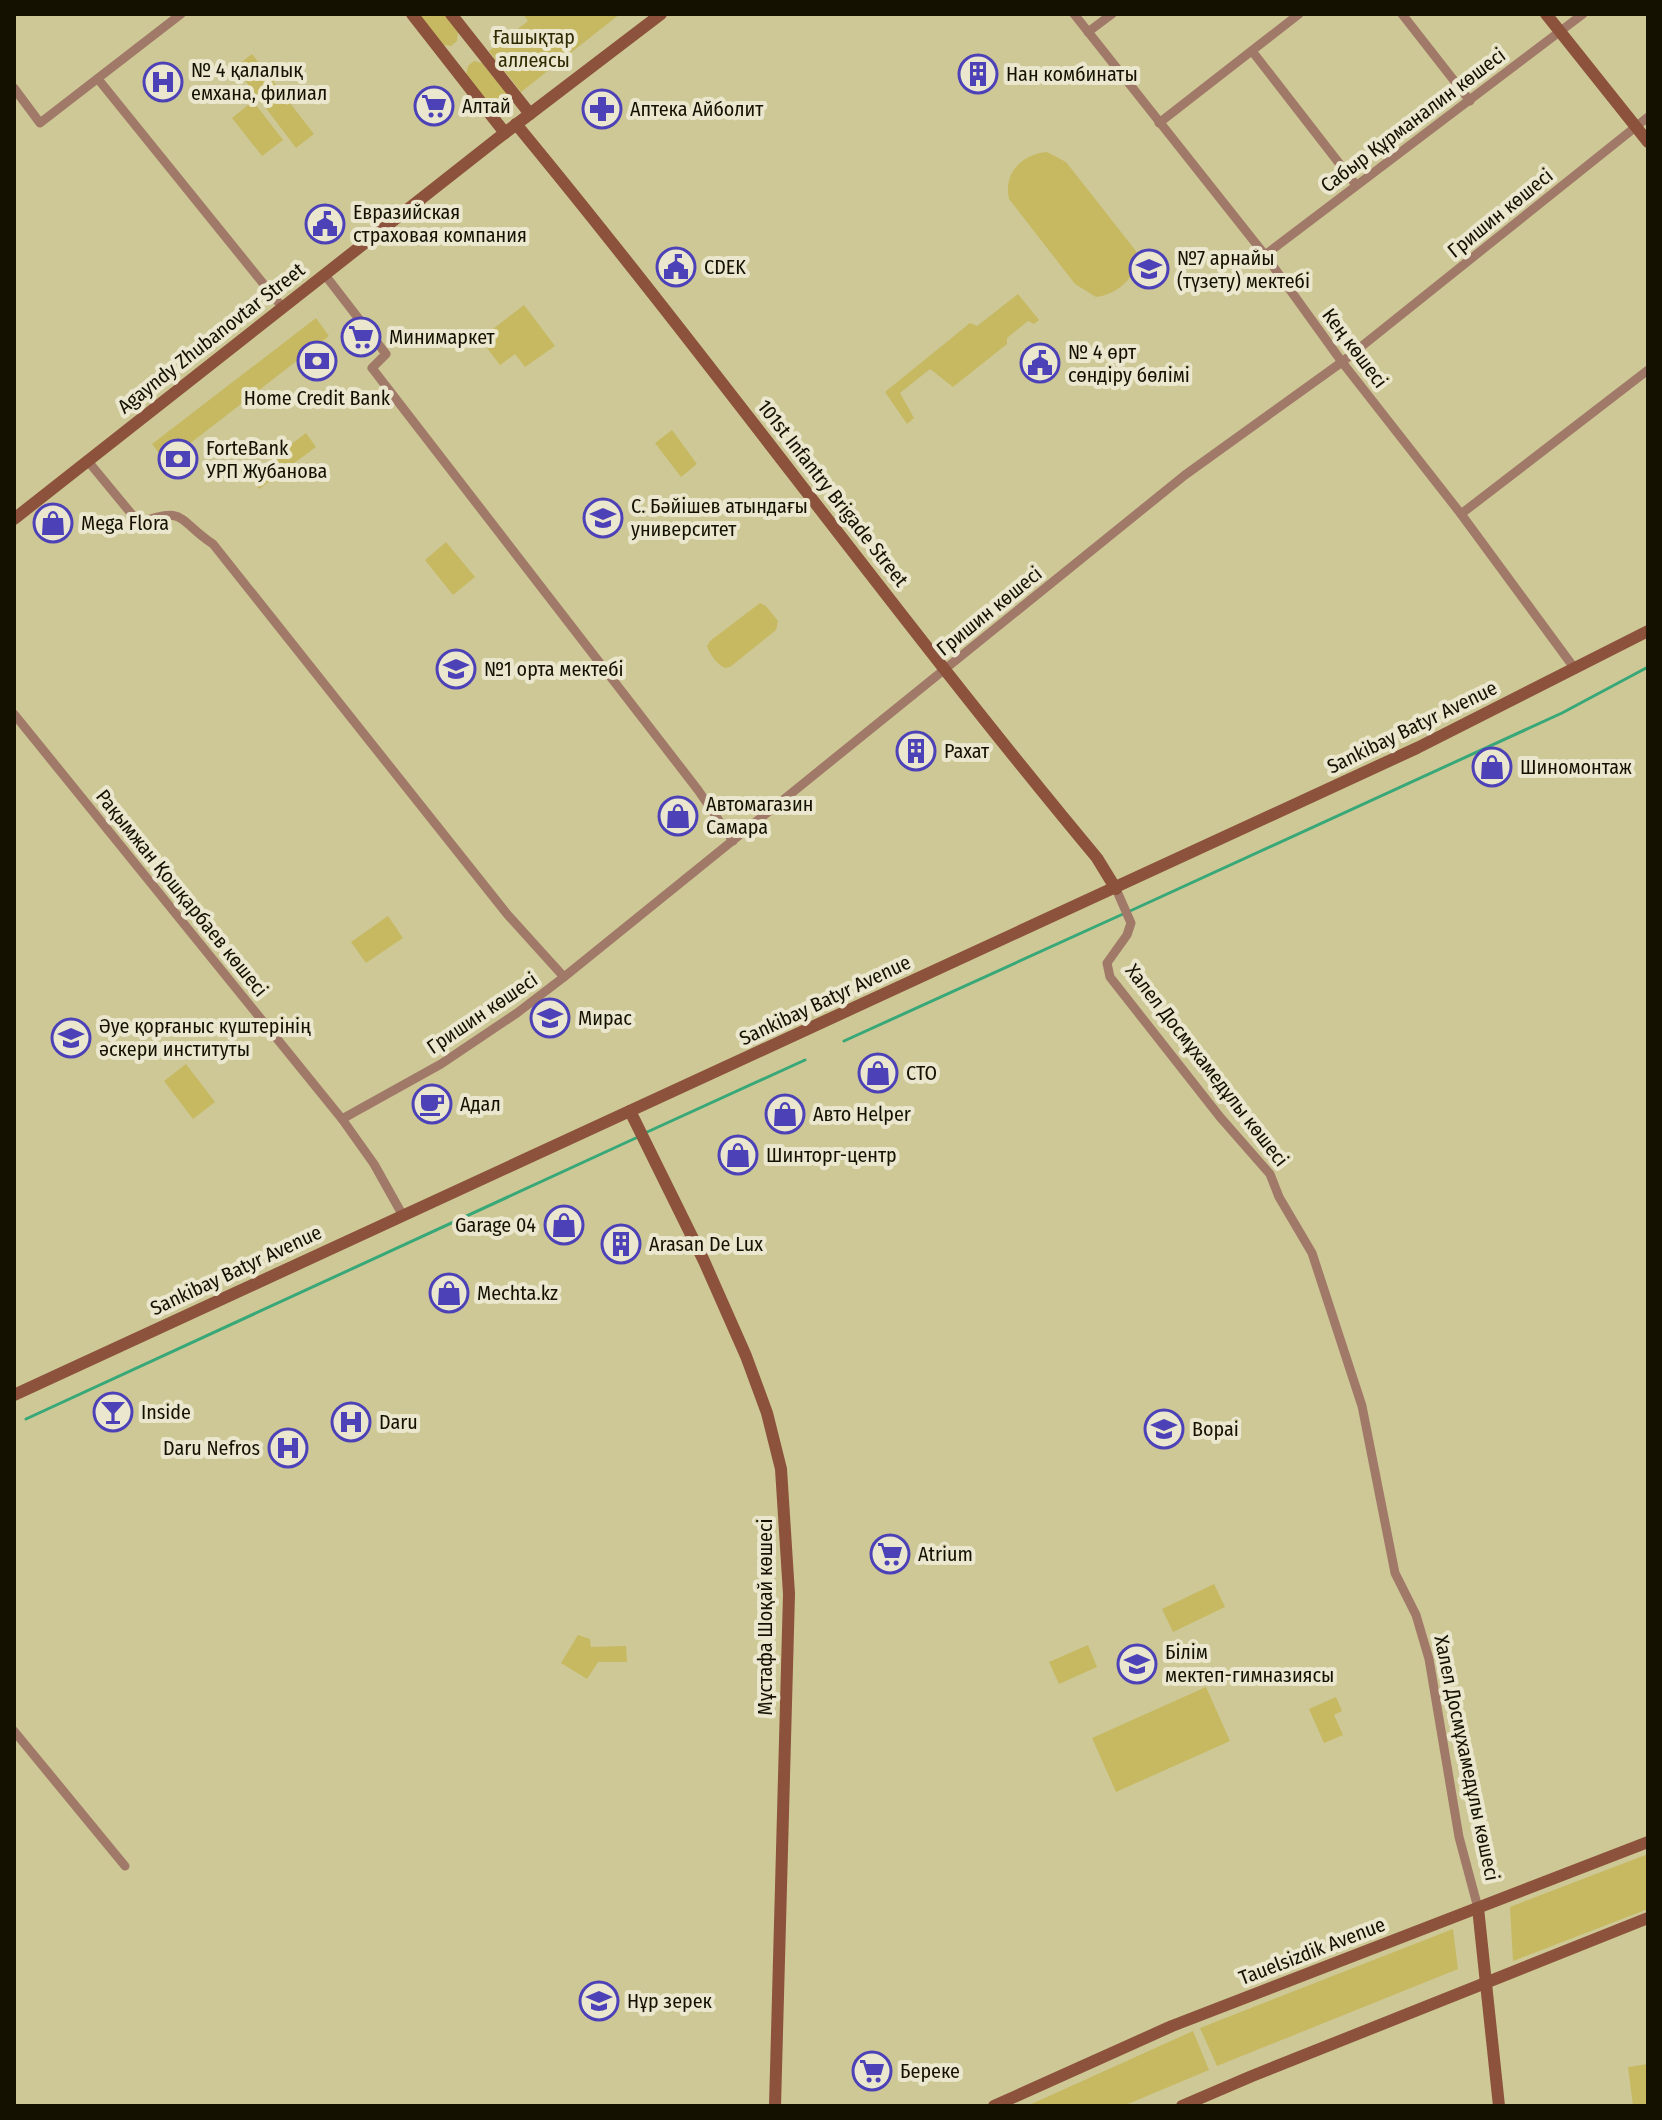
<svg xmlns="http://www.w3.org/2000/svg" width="1662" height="2120" viewBox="0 0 1662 2120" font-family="'Fira Sans Condensed',sans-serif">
	<rect width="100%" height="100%" fill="#cec896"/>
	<!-- green -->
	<g fill="#c6b961">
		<path d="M419 14H444L458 32 457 41 451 46 442 45Z"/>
		<path d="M523 14H620L521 92 489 51 528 21Z"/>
		<path d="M252 54 314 134 296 148 235 67Z"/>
		<path d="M474 61 482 63 513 101C513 112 507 117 497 113L466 75 468 66Z"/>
		<path d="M253 101 283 140 262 156 232 118Z"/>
		<path d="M1047 152 1066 162 1136 251 1139 261C1131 281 1117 294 1096 297L1075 284 1009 199C1003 173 1022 154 1047 152Z"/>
		<path d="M1018 294 1039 320 1034 324 1028 321 1007 338V344L953 387 930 369 900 393 914 418 907 424 885 392 970 323 977 326Z"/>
		<path d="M524 305 555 346 525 367 515 354 500 365 480 339Z"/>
		<path d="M316 318 329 336 166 462 152 444Z"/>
		<path d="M672 430 697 464 681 477 655 443Z"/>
		<path d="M306 433 316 447 259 489 249 476Z"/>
		<path d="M446 542 475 577 453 595 425 560Z"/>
		<path d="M760 603 766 606 778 621 776 630 730 667 725 668C717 664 710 655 707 646L710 641Z"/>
		<path d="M388 916 403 938 366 963 351 942Z"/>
		<path d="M186 1064 215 1102 193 1119 164 1081Z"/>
		<path d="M1214 1584 1225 1607 1173 1632 1162 1609Z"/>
		<path d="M578 1635 590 1639 591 1647 626 1646 627 1662H598L587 1679 561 1663Z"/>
		<path d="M1088 1645 1097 1667 1059 1684 1049 1662Z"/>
		<path d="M1206 1687 1230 1741 1116 1792 1092 1738Z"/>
		<path d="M1336 1697 1342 1711 1334 1715 1343 1735 1324 1743 1309 1709Z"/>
		<path d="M1648 1854V1909L1513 1961 1510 1907Z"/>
		<path d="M1453 1929 1458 1969 1217 2066 1200 2028Z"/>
		<path d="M1193 2031 1209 2070 1123 2106H1027Z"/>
		<path d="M1648 2064V2106H1633L1628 2067Z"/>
	</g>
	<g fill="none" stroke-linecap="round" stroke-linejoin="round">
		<!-- stream -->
		<g stroke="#38a878" stroke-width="3">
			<path d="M1130 911 1562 713 1648 667"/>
			<path d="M844 1041 1123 914"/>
			<path d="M645 1133 805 1060"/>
			<path d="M26 1419 638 1137"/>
		</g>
		<!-- street -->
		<g stroke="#a17969" stroke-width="9">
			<path d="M1074 14 1265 255 1342 362 1461 514 1575 669"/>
			<path d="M1402 14 1470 101"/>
			<path d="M1088 32 1112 14"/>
			<path d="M1252 51 1356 185"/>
			<path d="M98 79 283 308"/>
			<path d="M14 88 40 123 181 14"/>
			<path d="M1159 123 1299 14"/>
			<path d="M1265 255 1583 14"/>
			<path d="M325 275 386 354 372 368 698 790 733 841"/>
			<path d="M87 460 139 523C186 505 178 521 213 544L507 914 564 977"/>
			<path d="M1461 514 1648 370"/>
			<path d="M14 714 342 1119 374 1164 402 1214"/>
			<path d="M1116 889 1131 923 1127 935 1107 963 1110 977 1220 1117 1270 1174 1279 1197 1312 1253 1362 1406 1395 1573 1416 1615 1429 1659 1459 1837 1478 1908"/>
			<path d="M342 1119 441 1064 517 1013 564 977 1185 475 1342 362 1648 117"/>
			<path d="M14 1731 125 1866"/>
		</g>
		<!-- secondary -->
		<g stroke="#8c523c" stroke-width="12">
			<path d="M412 14 505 133"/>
			<path d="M451 14 530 114"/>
			<path d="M1546 14 1648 142"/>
			<path d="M516 124C715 365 897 618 1097 858L1116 889"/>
			<path d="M14 519 497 139 661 14"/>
			<path d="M630 1111 704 1261 746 1356 767 1413 781 1469 789 1594 775 2106"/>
			<path d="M14 1395 1417 748 1648 631"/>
			<path d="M1478 1908 1499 2106"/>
			<path d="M994 2106 1172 2026 1648 1842"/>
			<path d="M1182 2106 1252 2076 1648 1918"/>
		</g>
	</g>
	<!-- icons -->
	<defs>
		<g id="building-ring" transform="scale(2)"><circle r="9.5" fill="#eae7ce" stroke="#4d41b8" stroke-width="1.5"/><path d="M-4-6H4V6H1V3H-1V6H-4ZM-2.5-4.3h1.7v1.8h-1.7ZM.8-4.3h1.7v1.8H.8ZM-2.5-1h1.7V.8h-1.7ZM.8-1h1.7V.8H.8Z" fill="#4d41b8"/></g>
		<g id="hospital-ring" transform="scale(2)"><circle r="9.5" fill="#eae7ce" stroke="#4d41b8" stroke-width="1.5"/><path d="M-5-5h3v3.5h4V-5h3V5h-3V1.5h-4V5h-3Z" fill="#4d41b8"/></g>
		<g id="supermarket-ring" transform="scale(2)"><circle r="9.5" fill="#eae7ce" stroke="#4d41b8" stroke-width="1.5"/><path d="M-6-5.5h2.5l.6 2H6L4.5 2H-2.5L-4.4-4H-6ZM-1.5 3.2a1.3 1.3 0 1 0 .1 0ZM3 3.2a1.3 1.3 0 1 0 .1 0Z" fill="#4d41b8"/></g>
		<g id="pharmacy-ring" transform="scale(2)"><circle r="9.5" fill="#eae7ce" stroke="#4d41b8" stroke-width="1.5"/><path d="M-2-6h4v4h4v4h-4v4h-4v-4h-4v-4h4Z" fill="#4d41b8"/></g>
		<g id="civic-ring" transform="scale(2)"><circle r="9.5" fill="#eae7ce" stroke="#4d41b8" stroke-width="1.5"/><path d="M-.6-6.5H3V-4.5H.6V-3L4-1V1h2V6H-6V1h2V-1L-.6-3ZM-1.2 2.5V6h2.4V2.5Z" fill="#4d41b8"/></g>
		<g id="school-ring" transform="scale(2)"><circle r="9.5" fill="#eae7ce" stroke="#4d41b8" stroke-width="1.5"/><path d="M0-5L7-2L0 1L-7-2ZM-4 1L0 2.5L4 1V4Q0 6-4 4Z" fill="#4d41b8"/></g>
		<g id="bank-ring" transform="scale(2)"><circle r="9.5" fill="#eae7ce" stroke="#4d41b8" stroke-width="1.5"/><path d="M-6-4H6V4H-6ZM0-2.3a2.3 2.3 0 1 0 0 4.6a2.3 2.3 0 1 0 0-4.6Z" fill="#4d41b8"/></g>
		<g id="university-ring" transform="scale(2)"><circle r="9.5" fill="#eae7ce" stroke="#4d41b8" stroke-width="1.5"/><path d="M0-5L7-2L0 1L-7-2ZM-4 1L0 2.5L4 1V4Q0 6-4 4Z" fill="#4d41b8"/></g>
		<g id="shop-ring" transform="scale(2)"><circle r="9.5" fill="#eae7ce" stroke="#4d41b8" stroke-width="1.5"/><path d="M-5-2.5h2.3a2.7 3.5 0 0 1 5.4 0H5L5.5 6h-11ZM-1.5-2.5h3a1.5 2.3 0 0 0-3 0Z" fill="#4d41b8"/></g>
		<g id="cafe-ring" transform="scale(2)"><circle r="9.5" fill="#eae7ce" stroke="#4d41b8" stroke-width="1.5"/><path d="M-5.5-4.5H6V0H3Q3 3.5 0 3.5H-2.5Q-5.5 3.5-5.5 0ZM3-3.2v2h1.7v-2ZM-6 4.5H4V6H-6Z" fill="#4d41b8"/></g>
		<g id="bar-ring" transform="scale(2)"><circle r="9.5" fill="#eae7ce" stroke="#4d41b8" stroke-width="1.5"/><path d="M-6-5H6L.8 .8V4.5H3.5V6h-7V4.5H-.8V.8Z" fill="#4d41b8"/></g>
	</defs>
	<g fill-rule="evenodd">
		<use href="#building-ring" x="978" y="74"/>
		<use href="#hospital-ring" x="163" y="82"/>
		<use href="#supermarket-ring" x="434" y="106"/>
		<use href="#pharmacy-ring" x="602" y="109"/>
		<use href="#civic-ring" x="325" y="224"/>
		<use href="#civic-ring" x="676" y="267"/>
		<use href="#school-ring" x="1149" y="269"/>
		<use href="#supermarket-ring" x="361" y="337"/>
		<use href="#bank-ring" x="317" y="361"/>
		<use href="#civic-ring" x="1040" y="363"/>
		<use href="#bank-ring" x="178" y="459"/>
		<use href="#university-ring" x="603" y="518"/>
		<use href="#shop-ring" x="53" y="523"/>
		<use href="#school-ring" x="456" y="669"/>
		<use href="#building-ring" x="916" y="751"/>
		<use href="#shop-ring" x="1492" y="767"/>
		<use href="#shop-ring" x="678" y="816"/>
		<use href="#school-ring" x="550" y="1018"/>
		<use href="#university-ring" x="71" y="1038"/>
		<use href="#shop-ring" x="878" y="1073"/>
		<use href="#cafe-ring" x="432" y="1104"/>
		<use href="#shop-ring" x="785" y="1114"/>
		<use href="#shop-ring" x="738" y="1155"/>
		<use href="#shop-ring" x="564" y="1225"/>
		<use href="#building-ring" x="621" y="1244"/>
		<use href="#shop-ring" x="449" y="1293"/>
		<use href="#bar-ring" x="113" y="1412"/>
		<use href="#hospital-ring" x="351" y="1422"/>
		<use href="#school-ring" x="1164" y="1429"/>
		<use href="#hospital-ring" x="288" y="1448"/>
		<use href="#supermarket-ring" x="890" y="1554"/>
		<use href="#school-ring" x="1137" y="1664"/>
		<use href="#school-ring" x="599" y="2001"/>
		<use href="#supermarket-ring" x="872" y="2071"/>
	</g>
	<g text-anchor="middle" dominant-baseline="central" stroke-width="8" stroke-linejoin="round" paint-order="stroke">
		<!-- park labels -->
		<g font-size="20" fill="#302a00" stroke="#eae7ce">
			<text x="534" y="37">Ғашықтар<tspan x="534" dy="23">аллеясы</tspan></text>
		</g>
		<!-- poi labels -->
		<g font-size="20" fill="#141101" stroke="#eae7ce" text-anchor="start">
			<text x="191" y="70">№ 4 қалалық<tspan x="191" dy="23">емхана, филиал</tspan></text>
			<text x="1006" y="74">Нан комбинаты</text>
			<text x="462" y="106">Алтай</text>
			<text x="630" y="109">Аптека Айболит</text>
			<text x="353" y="212">Евразийская<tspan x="353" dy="23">страховая компания</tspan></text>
			<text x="1177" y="258">№7 арнайы<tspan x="1177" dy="23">(түзету) мектебі</tspan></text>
			<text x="704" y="267">CDEK</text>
			<text x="389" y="337">Минимаркет</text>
			<text x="1068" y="352">№ 4 өрт<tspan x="1068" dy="23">сөндіру бөлімі</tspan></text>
			<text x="317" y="398" text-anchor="middle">Home Credit Bank</text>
			<text x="206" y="448">ForteBank<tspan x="206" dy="23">УРП Жубанова</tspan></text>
			<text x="631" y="506">С. Бәйішев атындағы<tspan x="631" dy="23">университет</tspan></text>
			<text x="81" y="523">Mega Flora</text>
			<text x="484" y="669">№1 орта мектебі</text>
			<text x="944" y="751">Рахат</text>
			<text x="1520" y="767">Шиномонтаж</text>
			<text x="706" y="804">Автомагазин<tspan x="706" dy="23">Самара</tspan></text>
			<text x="578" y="1018">Мирас</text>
			<text x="99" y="1026">Әуе қорғаныс күштерінің<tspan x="99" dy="23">әскери институты</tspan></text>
			<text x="906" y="1073">СТО</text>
			<text x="460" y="1104">Адал</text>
			<text x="813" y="1114">Авто Helper</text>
			<text x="766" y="1155">Шинторг-центр</text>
			<text x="536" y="1225" text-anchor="end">Garage 04</text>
			<text x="649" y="1244">Arasan De Lux</text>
			<text x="477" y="1293">Mechta.kz</text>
			<text x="141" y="1412">Inside</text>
			<text x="379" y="1422">Daru</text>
			<text x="1192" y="1429">Bopai</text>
			<text x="260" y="1448" text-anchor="end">Daru Nefros</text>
			<text x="918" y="1554">Atrium</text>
			<text x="1165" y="1652">Білім<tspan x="1165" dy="23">мектеп-гимназиясы</tspan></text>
			<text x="627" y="2001">Нұр зерек</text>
			<text x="900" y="2071">Береке</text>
		</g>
		<!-- street labels -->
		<g font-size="20" fill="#141101" stroke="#eae7ce">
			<text transform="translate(1413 120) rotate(-37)">Сабыр Құрманалин көшесі</text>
			<text transform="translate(1500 213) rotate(-39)">Гришин көшесі</text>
			<text transform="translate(211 338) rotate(-38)">Agayndy Zhubanovtar Street</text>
			<text transform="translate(1355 348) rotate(53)">Кең көшесі</text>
			<text transform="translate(833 493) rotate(52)">101st Infantry Brigade Street</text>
			<text transform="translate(989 611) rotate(-39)">Гришин көшесі</text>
			<text transform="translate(1412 727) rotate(-26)">Sankibay Batyr Avenue</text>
			<text transform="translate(182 893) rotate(51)">Рақымжан Қошқарбаев көшесі</text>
			<text transform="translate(825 1000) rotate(-25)">Sankibay Batyr Avenue</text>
			<text transform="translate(482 1013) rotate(-34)">Гришин көшесі</text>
			<text transform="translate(1207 1065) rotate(52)">Халел Досмұхамедұлы көшесі</text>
			<text transform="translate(236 1270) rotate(-25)">Sankibay Batyr Avenue</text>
			<text transform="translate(765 1617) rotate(-90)">Мұстафа Шоқай көшесі</text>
			<text transform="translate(1467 1758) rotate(78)">Халел Досмұхамедұлы көшесі</text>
			<text transform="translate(1312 1951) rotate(-21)">Tauelsizdik Avenue</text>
		</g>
	</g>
	<!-- border -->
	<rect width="1662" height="2120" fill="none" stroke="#141101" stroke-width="32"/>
</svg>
